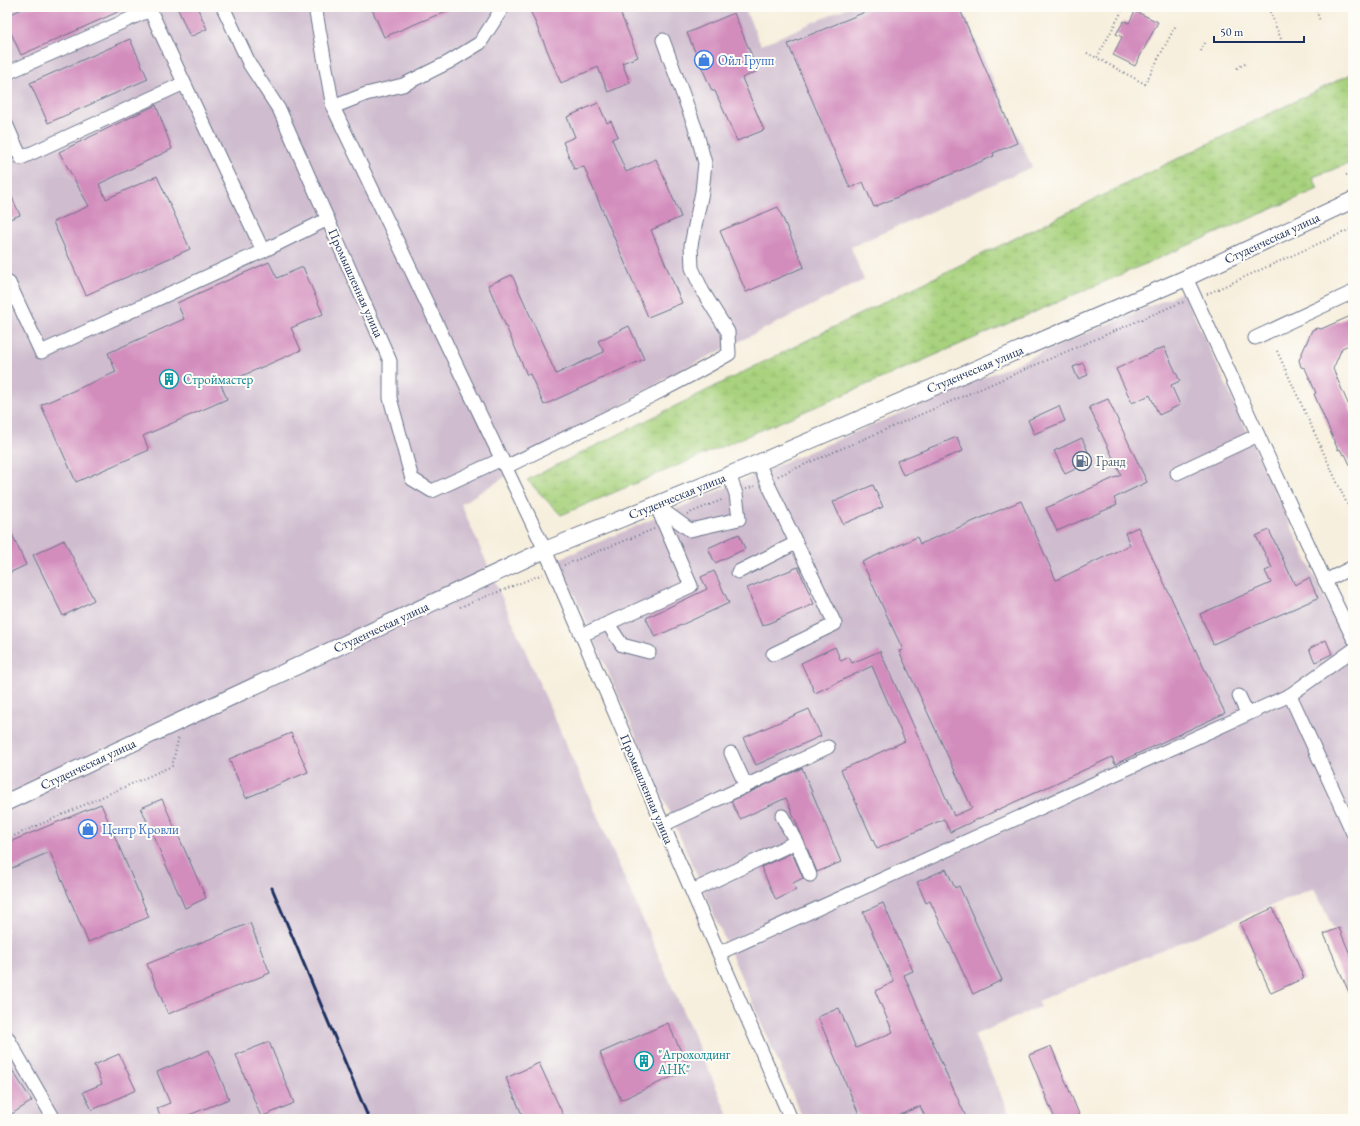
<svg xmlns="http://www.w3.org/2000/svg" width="1360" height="1126" viewBox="0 0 1360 1126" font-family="'EB Garamond',serif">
	<defs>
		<pattern id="wetland-marsh" width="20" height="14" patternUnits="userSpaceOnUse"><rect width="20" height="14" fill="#a8d27d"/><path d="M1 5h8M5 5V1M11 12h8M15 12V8" fill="none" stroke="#90b56e"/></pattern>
	</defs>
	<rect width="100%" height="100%" fill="#fdfcf7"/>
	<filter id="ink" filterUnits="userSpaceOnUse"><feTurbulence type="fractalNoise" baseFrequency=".025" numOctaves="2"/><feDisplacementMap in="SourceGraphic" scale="8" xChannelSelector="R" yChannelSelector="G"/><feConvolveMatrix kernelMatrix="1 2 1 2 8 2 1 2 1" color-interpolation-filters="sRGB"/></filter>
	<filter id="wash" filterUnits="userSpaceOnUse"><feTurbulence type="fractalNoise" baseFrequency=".012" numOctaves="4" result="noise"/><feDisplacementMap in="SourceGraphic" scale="16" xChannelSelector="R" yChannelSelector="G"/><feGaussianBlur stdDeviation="0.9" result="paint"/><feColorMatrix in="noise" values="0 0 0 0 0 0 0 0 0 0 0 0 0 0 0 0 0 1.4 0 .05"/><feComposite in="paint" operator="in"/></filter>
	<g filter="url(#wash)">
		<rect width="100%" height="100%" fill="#f7efdd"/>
		<!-- industrial -->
		<g fill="#cfbdcf">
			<path d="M7 7H744L761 45 848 7H961L1032 167 851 247 864 280 673 374 461 504 730 1119H7Z"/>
			<path d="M1183 292 1353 660V970L1314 888 1037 1001 1040 1007 974 1035 1012 1119H803L559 559Z"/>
		</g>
		<!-- wetland -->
		<path fill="url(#wetland-marsh)" stroke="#62806e" d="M1353 73V162L1313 177 1318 189 827 402 561 515 527 480 860 314Z"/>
		<g id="blocks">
			<!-- building -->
			<g fill="#d38dbd">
				<path d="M26 7H129L21 55 7 24V16Z"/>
				<path d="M177 7H197L207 29 190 37Z"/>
				<path d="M371 7H456L384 37Z"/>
				<path d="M537 7H618L638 57 622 63 630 83 608 92 598 67 561 83 530 10Z"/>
				<path d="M877 7H959L1017 143 993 153 994 156 874 207 863 182 850 188 788 44Z"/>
				<path d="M1135 11 1158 22 1135 66 1113 55 1122 37 1116 34 1124 21 1129 23Z"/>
				<path d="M734 13 758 71 742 78 764 130 737 141 715 91H712L687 33Z"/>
				<path d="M130 39 148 79 48 123 30 83Z"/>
				<path d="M598 103 607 123 611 121 618 136 612 139 626 172 656 159 681 217 651 230 682 303 648 317 584 167 574 169 563 142 575 137 567 117Z"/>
				<path d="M156 105 172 149 99 184 106 199 157 176 190 249 86 295 53 222 89 206 59 152Z"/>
				<path d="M7 186 20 215 7 220Z"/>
				<path d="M778 207 804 267 746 292 720 231Z"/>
				<path d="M269 262 277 278 303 267 323 314 291 328 301 350 221 385 227 399 143 436 149 450 76 482 41 405 116 372 108 353 184 319 177 303Z"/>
				<path d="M512 275 556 374 604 352 598 341 629 326 644 359 544 405 530 374 527 375 488 285Z"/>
				<path d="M1353 315V343L1342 348 1333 369 1353 415V471L1345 454 1343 455 1340 449 1338 450 1314 394 1316 393 1305 368 1301 367 1299 360 1312 330 1317 328 1321 329Z"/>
				<path d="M1164 347 1180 381 1171 385 1180 405 1159 415 1150 395 1132 403 1116 369Z"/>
				<path d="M1083 363 1088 375 1078 379 1073 367Z"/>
				<path d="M1108 399 1147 482 1114 498 1117 505 1057 531 1046 508 1121 475 1089 407Z"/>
				<path d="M1059 406 1065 421 1034 434 1028 420Z"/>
				<path d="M957 437 963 451 903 475 897 461Z"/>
				<path d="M1082 438 1092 461 1065 474 1054 451Z"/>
				<path d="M873 485 883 507 843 524 833 502Z"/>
				<path d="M1021 501 1056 580 1130 545 1125 533 1138 527 1225 713 1115 764 1112 757 950 832 944 819 877 849 841 770 905 741 872 666 815 693 801 663 835 647 841 661 849 657 852 663 880 651 954 816 972 808 899 651 903 650 862 562 917 537 920 544Z"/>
				<path d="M7 523 26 565 7 574Z"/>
				<path d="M1269 530 1295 585 1309 578 1318 598 1213 644 1200 614 1271 583 1265 571 1272 568 1256 536Z"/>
				<path d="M739 534 745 549 715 563 708 548Z"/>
				<path d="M64 540 94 600 63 616 33 555Z"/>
				<path d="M798 567 814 604 762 626 747 588Z"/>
				<path d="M714 571 729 603 655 637 646 618 707 589 701 577Z"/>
				<path d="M1326 640 1332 654 1315 662 1309 649Z"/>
				<path d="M809 709 821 736 756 765 743 738Z"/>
				<path d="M291 733 308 772 246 798 229 759Z"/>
				<path d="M802 768 841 862 817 872 786 798 740 819 731 801Z"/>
				<path d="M162 799 206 898 185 908 141 808Z"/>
				<path d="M101 804 149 917 88 942 50 852 7 870V843Z"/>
				<path d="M792 853 803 878 793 883 796 890 776 900 761 867Z"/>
				<path d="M946 869 955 888 959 886 1002 980 973 994 930 901 926 903 917 882Z"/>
				<path d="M883 903 913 971 904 975 946 1073 967 1119H926L920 1106 891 1119H861L818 1017 839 1008 856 1048 893 1032 875 991 894 982 863 912Z"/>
				<path d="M1273 908 1304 978 1271 993 1240 923Z"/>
				<path d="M250 923 270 973 168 1014 147 964Z"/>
				<path d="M1339 928 1353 961V1002L1324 934Z"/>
				<path d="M668 1023 689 1069 621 1100 600 1053Z"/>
				<path d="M269 1042 294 1103 261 1117 236 1055Z"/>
				<path d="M1051 1046 1081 1119H1055L1029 1055Z"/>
				<path d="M209 1050 229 1099 179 1119H161L157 1108 170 1103 157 1072Z"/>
				<path d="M119 1054 136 1090 92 1110 83 1092 102 1084 94 1065Z"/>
				<path d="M7 1062 32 1101 7 1117Z"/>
				<path d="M539 1063 565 1119H524L506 1078Z"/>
			</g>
		</g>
	</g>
	<g filter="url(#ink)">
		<use href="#blocks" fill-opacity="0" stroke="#68728a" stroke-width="1"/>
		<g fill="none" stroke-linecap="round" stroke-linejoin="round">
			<!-- minor casing -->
			<g stroke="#68728a" stroke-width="15">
				<g id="minor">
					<path d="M223 7 250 65 280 111 390 361V398L412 479 432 491 502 459"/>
					<path d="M315 7 333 107 545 550 663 825 791 1119"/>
					<path d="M7 73 150 10 263 251 328 219"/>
					<path d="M333 107 366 94 403 85 449 62 480 43 503 7"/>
					<path d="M7 126 21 158 184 83"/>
					<path d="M1186 278 1325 581 1353 638"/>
					<path d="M7 282 9 283 41 352 263 251"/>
					<path d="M1255 338 1353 292"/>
					<path d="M758 463 835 624 773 654"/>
					<path d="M506 467C580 430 657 396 729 354L728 332 703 292 692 268 691 245 702 192 705 163 696 130 663 40"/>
					<path d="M1177 473 1258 435"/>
					<path d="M657 506 690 530 739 519 736 494 729 474"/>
					<path d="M738 572 796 543"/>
					<path d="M1325 581 1353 567"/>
					<path d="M608 624 622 645 649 652"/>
					<path d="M582 635 691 586 656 505"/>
					<path d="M1353 650 1290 695 1353 833"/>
					<path d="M1239 696 1247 713"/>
					<path d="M731 753 746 786"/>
					<path d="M782 816 796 842 810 875"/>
					<path d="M663 825 828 747"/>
					<path d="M692 891 796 842"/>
					<path d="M719 953 1290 695"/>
					<path d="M7 1037 54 1119"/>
				</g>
			</g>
			<!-- major casing -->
			<g stroke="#68728a" stroke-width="18">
				<path id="major" d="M7 802 545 550 758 463 1186 278 1353 200"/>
			</g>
			<!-- path -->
			<g stroke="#68728a" stroke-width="2" stroke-dasharray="1 3" stroke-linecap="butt">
				<path d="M1124 7 1097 58 1145 84 1176 25"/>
				<path d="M1315 7 1320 21"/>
				<path d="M1346 7 1347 9"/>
				<path d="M1270 12 1281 39"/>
				<path d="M1201 51 1206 41"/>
				<path d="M1087 53 1097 58"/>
				<path d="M1237 68 1247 63"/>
				<path d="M1346 175 1353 172"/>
				<path d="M1207 294 1353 228"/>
				<path d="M1277 351 1353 517"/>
				<path d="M778 476 1177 304 1184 302"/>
				<path d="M746 489 755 486"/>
				<path d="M687 514 724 499"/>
				<path d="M564 565 654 529"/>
				<path d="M460 607 543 574"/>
				<path d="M7 839 172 766 179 736"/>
			</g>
			<!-- minor -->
			<use href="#minor" stroke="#fff" stroke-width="13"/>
			<!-- major -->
			<use href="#major" stroke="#fff" stroke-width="16"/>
			<!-- rail -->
			<path stroke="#1b2f5e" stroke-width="3" d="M272 888 369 1119"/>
		</g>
	</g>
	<!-- icons -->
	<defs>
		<g id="shop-ring" transform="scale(1)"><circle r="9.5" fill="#fdfcf7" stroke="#3f7fe0" stroke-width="1.5"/><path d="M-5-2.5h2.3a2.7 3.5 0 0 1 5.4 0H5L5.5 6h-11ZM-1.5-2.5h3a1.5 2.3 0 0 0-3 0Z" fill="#3f7fe0"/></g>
		<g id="building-ring" transform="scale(1)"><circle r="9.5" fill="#fdfcf7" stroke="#0f9aa8" stroke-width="1.5"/><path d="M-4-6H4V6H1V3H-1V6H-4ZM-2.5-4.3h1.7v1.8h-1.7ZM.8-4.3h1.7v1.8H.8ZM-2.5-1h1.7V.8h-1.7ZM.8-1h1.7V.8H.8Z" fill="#0f9aa8"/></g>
		<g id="fuel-ring" transform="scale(1)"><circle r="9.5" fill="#fdfcf7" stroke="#5c6f8a" stroke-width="1.5"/><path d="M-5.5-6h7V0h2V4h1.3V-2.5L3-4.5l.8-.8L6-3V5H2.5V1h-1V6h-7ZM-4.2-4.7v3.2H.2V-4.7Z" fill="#5c6f8a"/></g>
	</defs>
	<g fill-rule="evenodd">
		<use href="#shop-ring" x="704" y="60"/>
		<use href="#building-ring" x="169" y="379"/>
		<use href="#fuel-ring" x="1082" y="461"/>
		<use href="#shop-ring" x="88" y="829"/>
		<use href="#building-ring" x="644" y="1061"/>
	</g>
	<g text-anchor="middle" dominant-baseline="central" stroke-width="4" stroke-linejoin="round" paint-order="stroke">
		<!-- shop labels -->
		<g font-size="13" fill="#366cbe" stroke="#fdfcf7" text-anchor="start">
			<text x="718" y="60">Ойл Групп</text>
			<text x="102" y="829">Центр Кровли</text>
		</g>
		<!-- street labels -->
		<g font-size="13" fill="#1b2f5e" stroke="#fdfcf7">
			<text transform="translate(1272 238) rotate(-25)">Студенческая улица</text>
			<text transform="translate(356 283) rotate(66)">Промышленная улица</text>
			<text transform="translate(975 369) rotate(-23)">Студенческая улица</text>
			<text transform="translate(677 496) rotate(-22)">Студенческая улица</text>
			<text transform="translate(381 627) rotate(-25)">Студенческая улица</text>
			<text transform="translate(88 764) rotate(-25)">Студенческая улица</text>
			<text transform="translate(647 789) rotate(67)">Промышленная улица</text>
		</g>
		<!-- culture labels -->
		<g font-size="13" fill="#0d838f" stroke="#fdfcf7" text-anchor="start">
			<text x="183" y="379">Строймастер</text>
			<text x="658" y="1054">"Агрохолдинг<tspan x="658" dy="15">АНК"</tspan></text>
		</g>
		<!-- service labels -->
		<g font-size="13" fill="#4e5e75" stroke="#fdfcf7" text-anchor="start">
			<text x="1096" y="461">Гранд</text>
		</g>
	</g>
	<!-- margin -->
	<rect width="1360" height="1126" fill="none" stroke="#fdfcf7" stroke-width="24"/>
	<!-- scale -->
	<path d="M1214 36v6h90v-6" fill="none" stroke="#1b2f5e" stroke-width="2"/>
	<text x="1220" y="36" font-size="12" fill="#1b2f5e" stroke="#fdfcf7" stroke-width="3" paint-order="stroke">50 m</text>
</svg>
